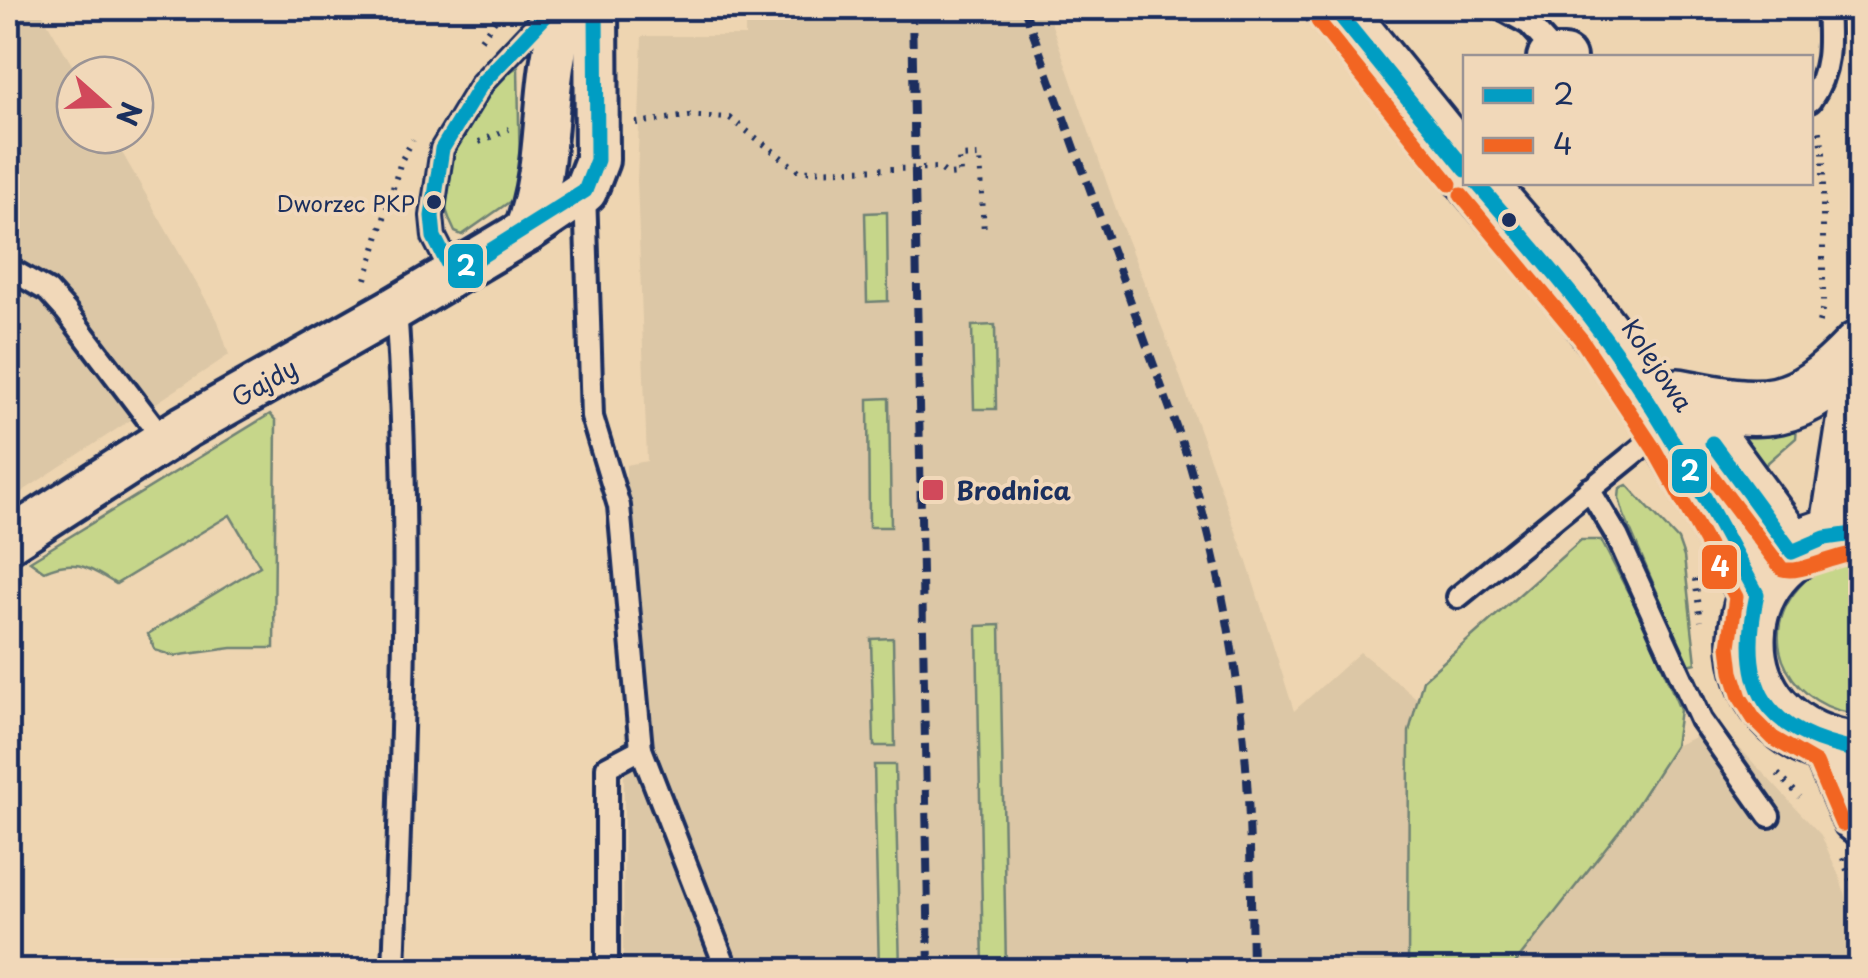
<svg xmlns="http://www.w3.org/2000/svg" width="1868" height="978" viewBox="0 0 1868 978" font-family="'Playpen Sans',sans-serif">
	<rect width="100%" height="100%" fill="#eed5b1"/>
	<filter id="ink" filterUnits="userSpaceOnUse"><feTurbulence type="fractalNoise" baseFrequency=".01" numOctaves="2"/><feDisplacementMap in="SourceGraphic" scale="20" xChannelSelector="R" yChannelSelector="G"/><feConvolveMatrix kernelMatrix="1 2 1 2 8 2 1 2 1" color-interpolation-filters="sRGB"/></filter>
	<g filter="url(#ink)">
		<!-- built -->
		<g fill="#dcc7a6">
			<path d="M8 8H39L78 75H75V135H112L218 321 229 355 8 501Z"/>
			<path d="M745 8H1046L1125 235 1167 340 1246 559 1294 711 1360 652 1425 705 1420 970H623L626 465 647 461 637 180 642 36H745Z"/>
			<path d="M1719 726 1821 835 1840 878 1860 950V970H1510L1625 823 1675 746Z"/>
		</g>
		<!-- green -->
		<g fill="#c6d68a" stroke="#708274" stroke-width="2.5">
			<path d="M518 67 520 179 515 198 462 235 455 232C449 220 444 207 444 194 445 154 482 85 518 67Z"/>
			<path d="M887 212 888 301 867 302 865 213Z"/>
			<path d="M995 325 996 409H974L972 326Z"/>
			<path d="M889 398 891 527H869L868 399Z"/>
			<path d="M270 414 276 421 274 648H232L173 656 155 650 148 634 260 566 230 515 116 584C89 568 76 557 44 571L30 561Z"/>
			<path d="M1798 414 1796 438 1750 478 1721 426Z"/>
			<path d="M1627 485 1678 540 1684 557 1696 663 1688 665 1624 515 1619 498 1620 488Z"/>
			<path d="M1581 540H1601L1645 625 1680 710 1675 746 1625 823 1510 970H1408L1409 732 1423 680Z"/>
			<path d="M1860 559V714C1795 710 1751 642 1799 587 1805 580 1813 571 1822 567 1833 562 1849 562 1860 559Z"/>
			<path d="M1000 625 1006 970H983L977 626Z"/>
			<path d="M893 638 895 746H874L871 639Z"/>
			<path d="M874 765H895L900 970H879Z"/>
		</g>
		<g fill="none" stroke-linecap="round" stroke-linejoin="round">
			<!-- lane casing -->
			<g stroke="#1b2f5e" stroke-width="28">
				<g id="lane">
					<path d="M1500 8 1529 24 1558 56"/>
					<path d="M1810 101C1831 71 1829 43 1827 8"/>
					<path d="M585 191 592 417 619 506 641 749 727 970"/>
					<path d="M8 268 48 291 66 311 164 440"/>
					<path d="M453 274 434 237 432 216 442 149 482 83 553 8"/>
					<path d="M1589 489 1617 536 1701 720 1769 816"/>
					<path d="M1458 597 1662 431"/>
					<path d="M394 970C402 749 412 529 396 308"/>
					<path d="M607 970V767L641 749"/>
				</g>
			</g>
			<!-- street casing -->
			<g stroke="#1b2f5e" stroke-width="50">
				<g id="street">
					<path d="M1549 58H1564"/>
					<path d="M526 231C554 156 539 83 566 8"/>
					<path d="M8 541 185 427 396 308 526 231 585 191 597 160 596 8"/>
				</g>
			</g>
			<!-- secondary casing -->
			<g stroke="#1b2f5e" stroke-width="62">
				<g id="secondary">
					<path d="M1334 8 1466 171"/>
					<path d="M1476 182C1523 237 1571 290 1613 349 1668 426 1712 511 1757 594"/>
					<path d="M1678 397C1766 414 1795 418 1860 349"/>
					<path d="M1693 417 1792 552"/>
				</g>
			</g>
			<!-- primary casing -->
			<g stroke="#1b2f5e" stroke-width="62">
				<g id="primary">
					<path d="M1838 533 1860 391"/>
					<path d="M1860 533C1717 534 1702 736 1860 751"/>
					<path d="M1831 748 1860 816"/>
				</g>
			</g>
			<!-- path -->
			<g stroke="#1b2f5e" stroke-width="6" stroke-dasharray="2.5 8" stroke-linecap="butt">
				<path d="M481 39 504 8"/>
				<path d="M636 123 689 116 730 118 799 171 939 168 948 175 960 174 959 157 980 156 984 233"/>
				<path d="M479 142 509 129"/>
				<path d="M366 279 401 161 413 140"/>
				<path d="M1819 322 1823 306V152L1819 126"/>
				<path d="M1695 579 1701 621"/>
				<path d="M1778 774 1800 797"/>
				<path d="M1843 858 1860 910"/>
			</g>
			<!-- lane -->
			<use href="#lane" stroke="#f1d8b9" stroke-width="20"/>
			<!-- street -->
			<use href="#street" stroke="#f1d8b9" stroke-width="42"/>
			<!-- secondary -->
			<use href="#secondary" stroke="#f1d8b9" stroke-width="55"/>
			<!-- primary -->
			<use href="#primary" stroke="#f1d8b9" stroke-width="55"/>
			<!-- rail -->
			<g stroke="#1b2f5e" stroke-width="8" stroke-dasharray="15 8" stroke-linecap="butt">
				<path d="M912 8 929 970"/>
				<path d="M1024 8 1188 459C1219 564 1240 671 1247 780 1251 844 1251 907 1252 970"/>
			</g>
			<!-- bus-1 casing -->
			<g stroke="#f1d8b9" stroke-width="22">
				<g id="bus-1">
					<path d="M553 8 482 83 442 149 432 216 434 237 453 274 585 191 597 160 596 8"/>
					<path d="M1334 8 1466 170"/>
					<path d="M1476 182C1523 237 1571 290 1613 349 1668 426 1712 511 1757 594 1737 688 1764 734 1860 751"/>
					<path d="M1712 443 1792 552 1825 538 1860 533"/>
				</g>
			</g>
			<!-- bus-2 casing -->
			<g stroke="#f1d8b9" stroke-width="22">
				<g id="bus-2">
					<path d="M1318 21 1450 184"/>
					<path d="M1461 195 1581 339 1654 449 1736 597 1729 646 1732 672 1740 697 1754 719 1773 738 1816 763 1842 824"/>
					<path d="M1696 455 1782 569C1800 575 1835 554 1860 553"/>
				</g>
			</g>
			<!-- bus-1 -->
			<use href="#bus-1" stroke="#039dc3" stroke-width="15"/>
			<!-- bus-2 -->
			<use href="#bus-2" stroke="#f26522" stroke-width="15"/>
		</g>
	</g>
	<!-- markers -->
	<g fill="#1b2f5e" stroke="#f1d8b9" stroke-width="4">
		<circle cx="434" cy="202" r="9"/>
		<circle cx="1509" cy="220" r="9"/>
	</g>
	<rect fill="#d1495b" stroke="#f1d8b9" stroke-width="4" x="921" y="478" width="24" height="24" rx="5"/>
	<g text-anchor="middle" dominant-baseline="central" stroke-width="8" stroke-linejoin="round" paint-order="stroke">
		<!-- bus labels -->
		<g font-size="22" fill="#1b2f5e" stroke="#f1d8b9" text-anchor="end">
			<text x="415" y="202">Dworzec PKP</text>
		</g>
		<!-- street labels -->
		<g font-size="25" fill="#1b2f5e" stroke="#f1d8b9">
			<text transform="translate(1658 365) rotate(56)">Kolejowa</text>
			<text transform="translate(264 382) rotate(-29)">Gajdy</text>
		</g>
		<!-- poi labels -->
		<g font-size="25" font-weight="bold" fill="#1b2f5e" stroke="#f1d8b9" text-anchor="start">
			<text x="956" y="490">Brodnica</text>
		</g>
	</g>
	<g stroke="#f1d8b9" stroke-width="4">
		<rect x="446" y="242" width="39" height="48" rx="10" fill="#039dc3"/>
		<rect x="1670" y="447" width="39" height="48" rx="10" fill="#039dc3"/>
		<rect x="1700" y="543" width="39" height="48" rx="10" fill="#f26522"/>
	</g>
	<g font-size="28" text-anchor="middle" font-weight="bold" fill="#fff">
		<text x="466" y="276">2</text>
		<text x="1690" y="481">2</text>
		<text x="1720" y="577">4</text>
	</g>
	<!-- margin -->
	<rect width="1868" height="978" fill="none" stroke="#f1d8b9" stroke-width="40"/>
	<rect x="20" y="20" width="1828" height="938" fill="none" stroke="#1b2f5e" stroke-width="4" filter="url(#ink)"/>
	<!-- legend -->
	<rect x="1463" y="55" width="350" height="130" fill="#f1d8b9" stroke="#9b9495" stroke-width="2.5"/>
	<rect x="1483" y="88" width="50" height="15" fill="#039dc3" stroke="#9b9495" stroke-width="2.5"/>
	<text x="1553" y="105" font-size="30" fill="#1b2f5e">2</text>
	<rect x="1483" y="138" width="50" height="15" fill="#f26522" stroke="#9b9495" stroke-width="2.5"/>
	<text x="1553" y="155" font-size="30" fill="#1b2f5e">4</text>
	<!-- north arrow -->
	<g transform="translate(105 105) rotate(110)"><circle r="48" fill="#f1d8b9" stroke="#9b9495" stroke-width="2.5"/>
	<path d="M0-8L18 38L0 25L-18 38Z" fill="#d1495b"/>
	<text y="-15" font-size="28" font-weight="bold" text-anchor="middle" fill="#1b2f5e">N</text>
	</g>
</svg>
